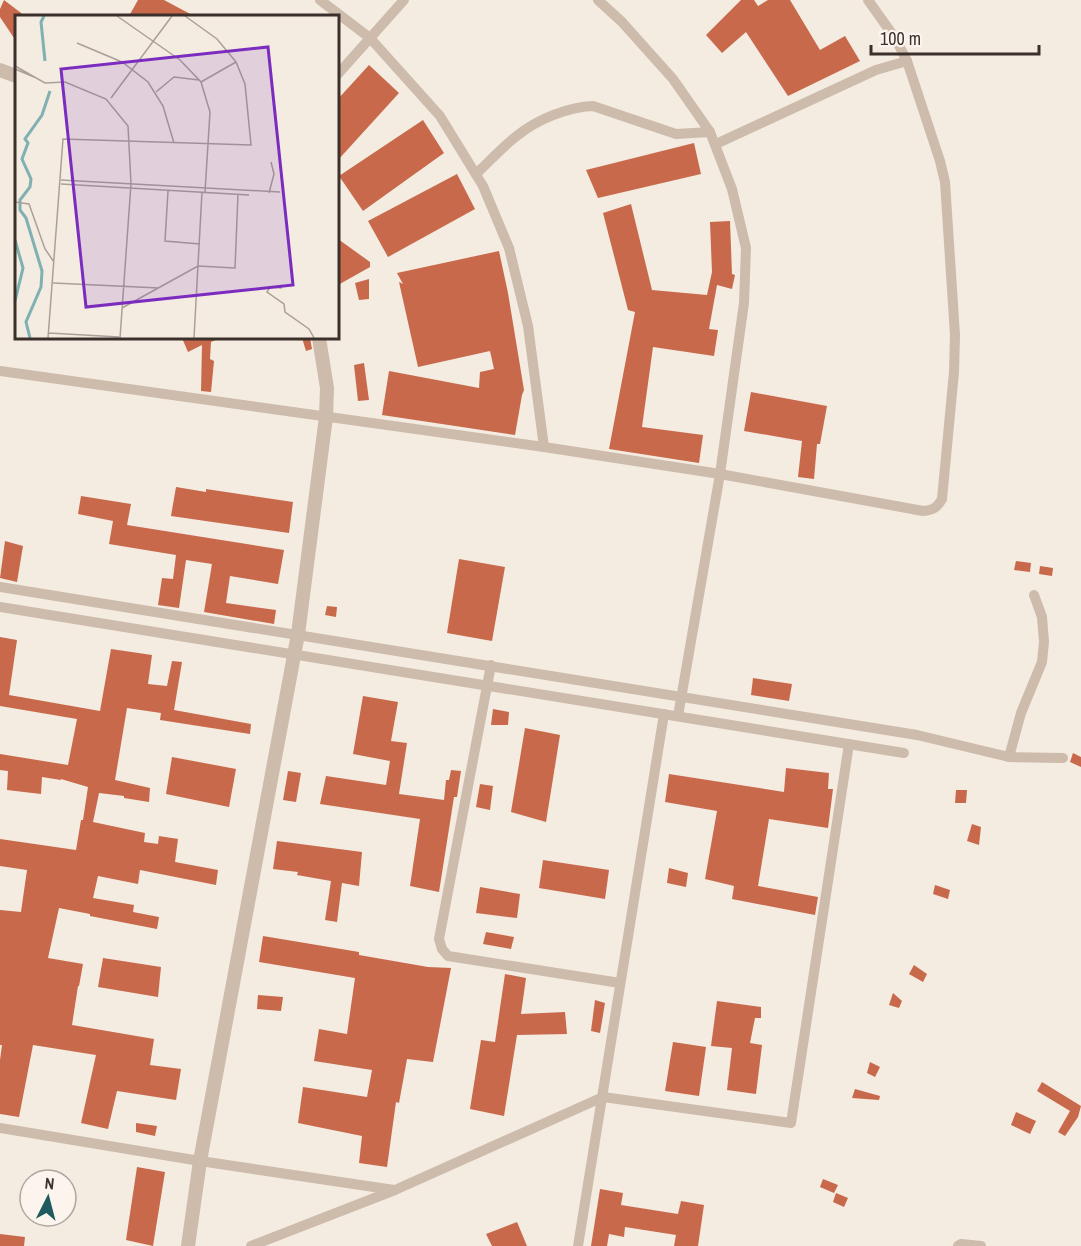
<svg xmlns="http://www.w3.org/2000/svg" width="1081" height="1246" viewBox="0 0 1081 1246" font-family="'Archivo Narrow',sans-serif">
	<rect width="100%" height="100%" fill="#f4ebe1"/>
	<!-- building -->
	<g fill="#c8694b">
		<path d="M4 0 25 16H16V41L0 17V9Z"/>
		<path d="M138 0H164L194 16H129Z"/>
		<path d="M741 0H754L758 6 768 0H790L820 50 845 36 860 61 788 96 746 32 722 53 706 35Z"/>
		<path d="M369 65 399 93 338 160V99Z"/>
		<path d="M423 120 444 153 363 211 339 176Z"/>
		<path d="M694 143 701 174 598 198 586 170Z"/>
		<path d="M457 174 475 209 388 257 368 221Z"/>
		<path d="M631 204 652 290 707 295 712 272 710 222 730 221 732 274 735 275 732 289 717 285 709 329 718 330 714 356 653 347 642 427 703 435 699 463 609 449 635 312 628 310 603 213Z"/>
		<path d="M338 239 370 262V267L338 285Z"/>
		<path d="M499 251 508 293 524 390 522 395 515 435 382 415 389 371 479 388 480 372 494 369 490 351 418 367 399 282 403 284 397 273Z"/>
		<path d="M369 279V299L359 300 355 283Z"/>
		<path d="M182 338H220L211 342 210 359 214 361 211 392 201 391 202 345 188 352Z"/>
		<path d="M302 338H310L312 349 306 351Z"/>
		<path d="M364 363 369 400 358 401 354 365Z"/>
		<path d="M751 392 827 406 820 444H817L814 479 798 477 802 441 744 431Z"/>
		<path d="M176 487 206 492V489L293 502 289 533 171 516Z"/>
		<path d="M81 496 131 504 127 525 284 550 278 584 230 576 226 603 276 610 274 624 204 612 212 564 186 560 179 608 158 605 162 578 173 579 176 555 109 544 113 521 78 514Z"/>
		<path d="M5 541 23 546 17 582 0 578Z"/>
		<path d="M459 559 505 567 492 641 447 633Z"/>
		<path d="M1016 561 1031 563 1030 572 1014 570Z"/>
		<path d="M1040 566 1053 568 1052 576 1039 574Z"/>
		<path d="M327 606 337 607 336 617 325 615Z"/>
		<path d="M0 637 17 640 9 695 100 711 111 649 152 655 148 684 167 686 172 661 182 662 174 710 251 724 250 734 160 720 161 713 127 708 115 780 150 788 149 802 124 798V796L99 793 93 822 145 833 144 842 158 844 159 836 178 839 175 862 218 870 216 885 140 870 138 884 98 876 93 898 134 905 133 912 159 917 157 929 90 916V914L59 908 48 958 83 964 79 986H78L72 1025 154 1039 150 1065 181 1069 176 1100 117 1091 108 1129 81 1123 96 1055 33 1045 19 1117 0 1114V1060L2 1045H0V910L21 912 27 870 0 866V839L76 850 81 820H83L88 787 61 779V780L42 777 41 794 7 790 8 771 0 770V754L68 765 77 719 0 706Z"/>
		<path d="M753 678 792 684 789 701 751 695Z"/>
		<path d="M363 696 398 702 391 741 407 743 399 794 444 800 446 780H449L451 770 461 771 457 797H454L439 892 410 886 420 819 320 804 326 776 386 785 390 761 353 754Z"/>
		<path d="M493 709 509 712 508 725H491Z"/>
		<path d="M525 728 560 735 546 822 511 812Z"/>
		<path d="M1073 753 1081 757V767L1070 762Z"/>
		<path d="M172 757 236 769 229 807 166 794Z"/>
		<path d="M786 768 829 773 828 789H833L828 828 769 819 758 886 818 897 815 915 732 899 734 886 705 879 717 811 665 802 669 774 784 792Z"/>
		<path d="M288 771 301 773 296 802 283 800Z"/>
		<path d="M480 784 493 786 490 810 476 807Z"/>
		<path d="M956 790H967L966 803H955Z"/>
		<path d="M972 824 981 827 979 845 967 841Z"/>
		<path d="M277 841 362 852 359 886 342 883 337 922 325 920 331 881 297 875 298 872 273 869Z"/>
		<path d="M543 860 609 870 605 899 539 888Z"/>
		<path d="M669 868 688 873 686 887 667 883Z"/>
		<path d="M935 885 950 890 948 899 933 894Z"/>
		<path d="M480 887 520 894 517 918 476 913Z"/>
		<path d="M486 932 514 937 511 949 483 944Z"/>
		<path d="M263 936 359 952V955L428 967 451 968 433 1062 407 1059 399 1103 396 1102 387 1167 359 1163 362 1136 298 1123 303 1087 367 1097 372 1070 314 1061 319 1029 347 1034 355 978 259 962Z"/>
		<path d="M103 958 161 967 158 997 98 987Z"/>
		<path d="M914 965 927 974 923 982 909 974Z"/>
		<path d="M505 974 526 978 521 1014 565 1012 567 1034 517 1035 504 1116 470 1109 481 1040 495 1042Z"/>
		<path d="M893 993 902 1001 899 1008 889 1005Z"/>
		<path d="M258 995 283 997 281 1011 257 1009Z"/>
		<path d="M595 1000 605 1003 600 1033 591 1031Z"/>
		<path d="M717 1001 761 1007V1018H755L750 1043 762 1045 756 1094 727 1090 732 1048 711 1046Z"/>
		<path d="M673 1042 706 1047 699 1096 665 1091Z"/>
		<path d="M870 1062 880 1067 875 1077 867 1073Z"/>
		<path d="M1042 1082 1081 1106 1078 1117 1065 1136 1058 1132 1070 1111 1037 1091Z"/>
		<path d="M855 1089 880 1096 879 1100 852 1098Z"/>
		<path d="M1016 1112 1036 1121 1030 1134 1011 1125Z"/>
		<path d="M136 1123 157 1126 155 1136 136 1132Z"/>
		<path d="M137 1167 165 1172 153 1246 126 1240Z"/>
		<path d="M823 1179 838 1185 834 1193 820 1187Z"/>
		<path d="M600 1189 623 1193 621 1205 678 1214 681 1201 704 1205 698 1246H674L676 1235 625 1227 624 1237 609 1234 607 1246H591Z"/>
		<path d="M836 1193 848 1198 844 1207 833 1202Z"/>
		<path d="M517 1222 527 1246H492L486 1234Z"/>
		<path d="M0 1234 25 1237 24 1246H0Z"/>
	</g>
	<g fill="none" stroke-linecap="round" stroke-linejoin="round">
		<!-- minor -->
		<g stroke="#cdbbac" stroke-width="10">
			<path d="M320 0 370 38 440 116 483 186 509 248 528 326 544 447"/>
			<path d="M598 0 622 22 673 79 710 132 732 189 746 248 744 303 720 474 678 716"/>
			<path d="M338 74 404 0"/>
			<path d="M716 144 876 70 907 61"/>
			<path d="M476 174C490 161 503 146 518 135 538 119 568 107 593 106L676 134 710 132"/>
			<path d="M0 371 544 447 720 474 923 511C933 510 937 508 942 499L954 372 955 335 945 182 940 161 907 61 895 38 868 0"/>
			<path d="M0 587 917 735 1009 757 1063 758"/>
			<path d="M0 607 904 753"/>
			<path d="M491 665 439 939 442 949 448 956 620 983"/>
			<path d="M1009 757 1021 713 1042 662 1044 642 1042 617 1034 595"/>
			<path d="M0 1128 200 1161 394 1190"/>
			<path d="M251 1246 395 1190 603 1097 791 1123 849 744"/>
			<path d="M578 1246 664 714"/>
			<path d="M958 1246 961 1244 981 1246"/>
		</g>
		<!-- tertiary -->
		<g stroke="#cdbbac" stroke-width="14">
			<path d="M0 70 16 76"/>
			<path d="M188 1246 200 1161 298 634 326 417 327 388 319 338"/>
		</g>
	</g>
	<!-- overview -->
	<g transform="translate(15 15)">
		<rect width="324" height="324" fill="#f4ebe1"/>
		<path fill="none" stroke="#7fb0b2" stroke-width="3" d="M29 1 26 7 30 46M0 225 8 253 0 286M15 323 11 307 26 272 27 256 11 203 5 195V185L15 172 16 164 7 144 13 128 10 124 27 100 35 76"/>
		<path fill="none" stroke="#aaa098" stroke-width="1.5" d="M102 1 165 45 186 67 195 97 190 177M62 28 107 47 133 67 148 91 159 128M0 51 30 68 50 67 91 84 113 111 116 169 105 323M0 54 19 62M186 67 221 47M141 77 159 62 184 65M96 83 157 1M46 165 265 177M46 169 234 180M153 176 150 226 185 229M254 178 259 159 256 147M0 187 14 189 30 234 39 247M38 268 144 273M267 273 255 272 252 277 269 289 270 297 294 314 299 323M107 293 183 251 220 253 223 179M34 318 104 322M33 323 48 124 236 130 230 69 221 47 202 24 170 1M179 323 187 177"/>
		<path fill="#7b2cbf" fill-opacity="0.15" stroke="#7b2cbf" stroke-width="3" d="M253 32 278 270 71 292 46 54Z"/>
		<rect width="324" height="324" fill="none" stroke="#3b302b" stroke-width="3"/>
	</g>
	<!-- north arrow -->
	<g transform="translate(48 1198) rotate(6)"><circle r="28" fill="#fbf5ee" stroke="#aea6a0" stroke-width="1.5"/>
	<path d="M0-4.5L10 22L0 15L-10 22Z" fill="#1f5a5e"/>
	<text y="-9" font-size="16" font-weight="bold" text-anchor="middle" fill="#3b302b">N</text>
	</g>
	<!-- scale -->
	<path d="M871 45v9h168v-9" fill="none" stroke="#3b302b" stroke-width="3"/>
	<text x="880" y="45" font-size="18" fill="#3b302b" stroke="#fbf5ee" stroke-width="4.5" paint-order="stroke">100 m</text>
</svg>
